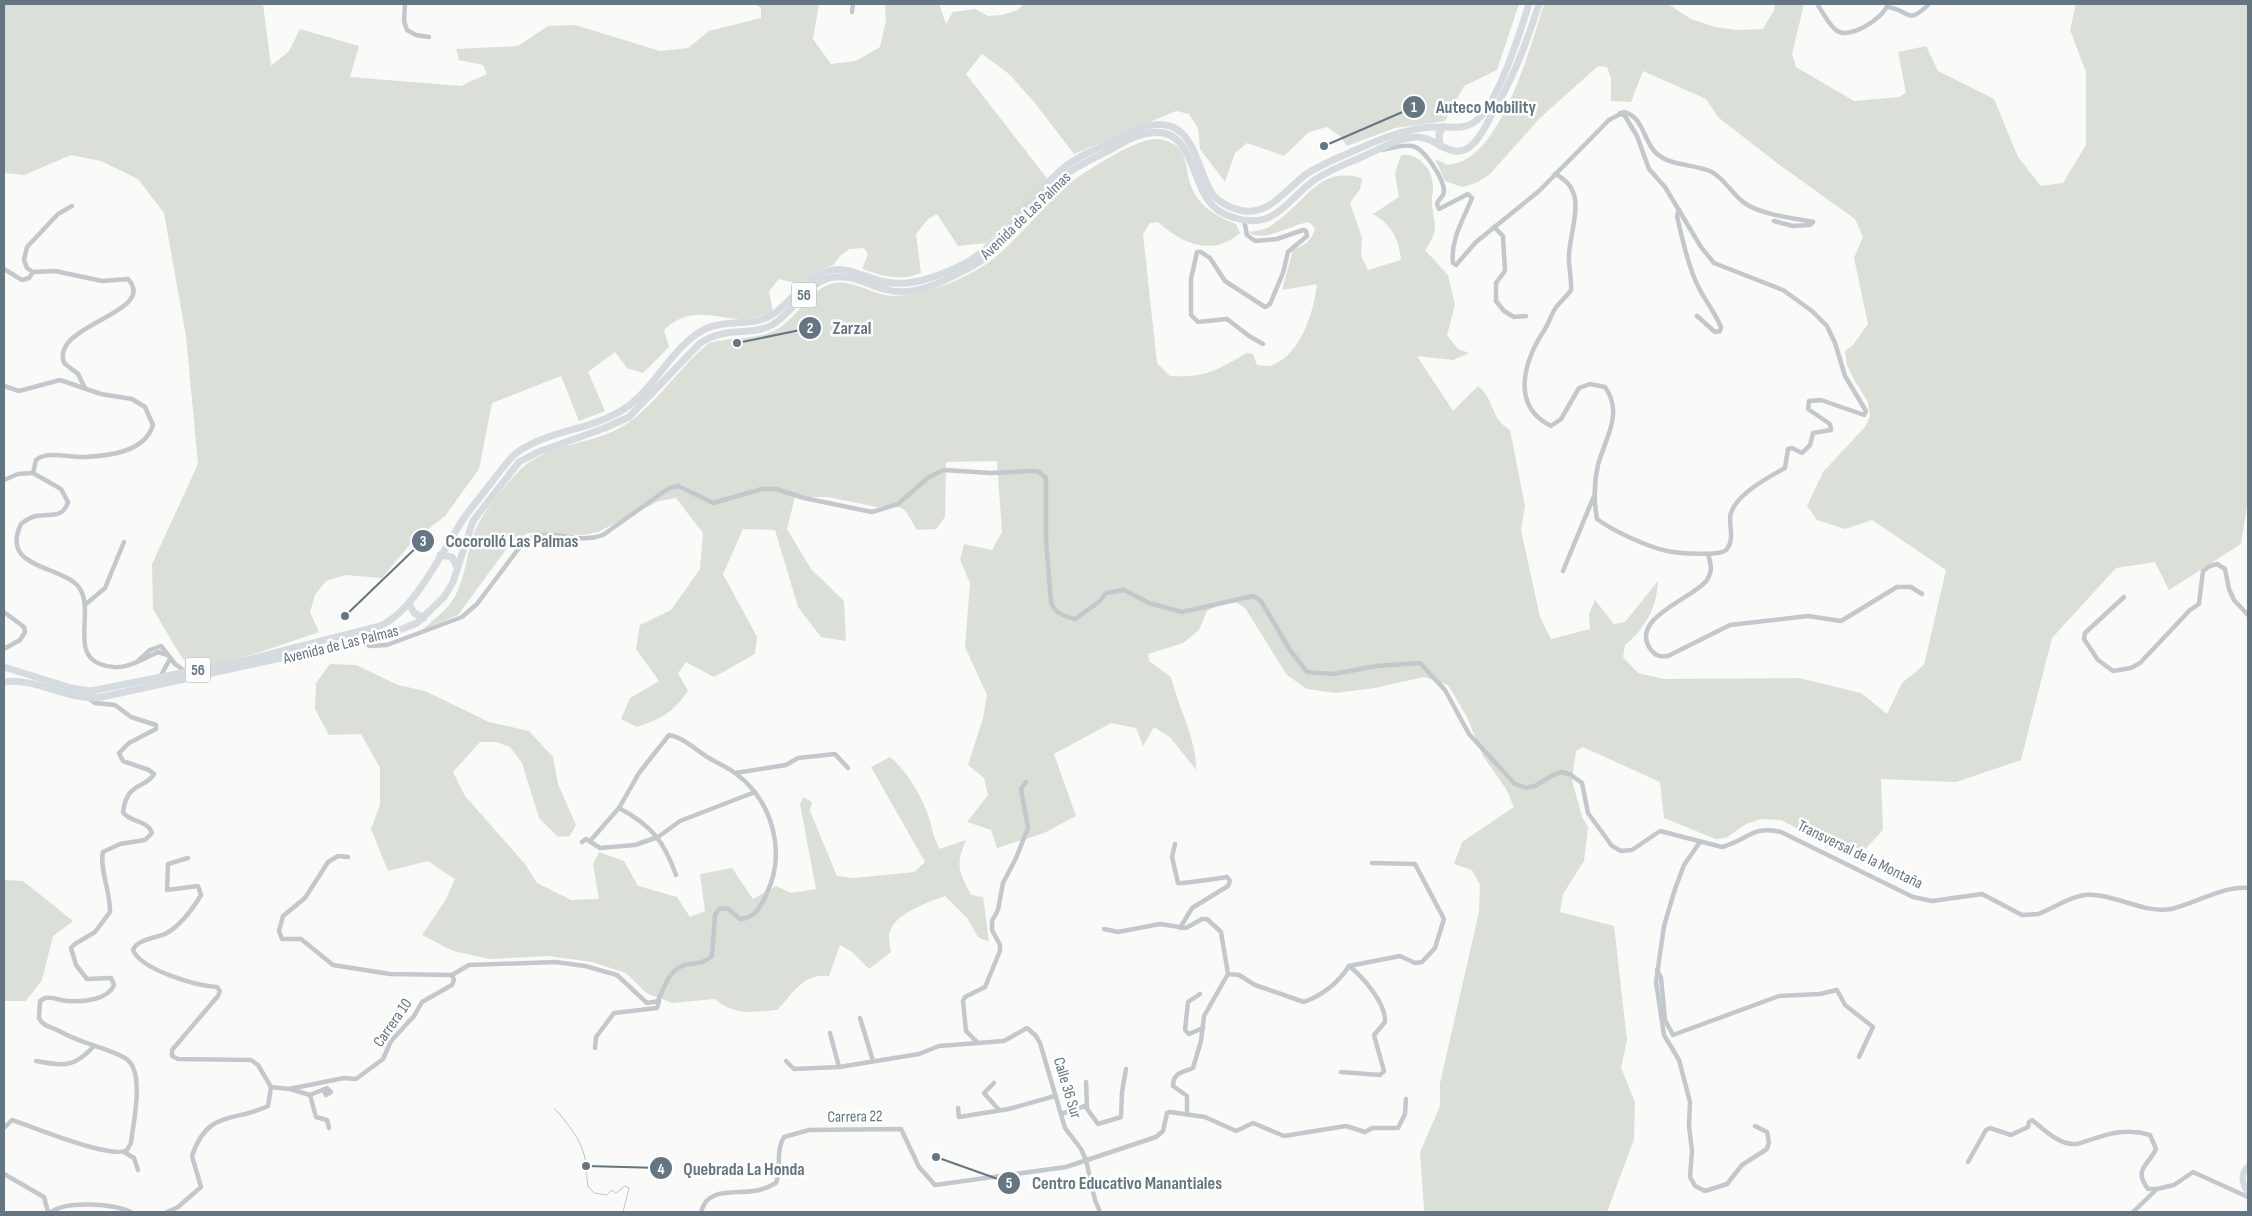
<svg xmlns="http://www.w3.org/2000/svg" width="2252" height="1216" viewBox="0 0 2252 1216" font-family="'Sofia Sans Condensed',sans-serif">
	<rect width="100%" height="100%" fill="#fafaf8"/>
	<!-- green -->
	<g fill="#dadfd7">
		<path d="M4 4H263L271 66 289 51 300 29 359 46 350 77 461 86 487 74 483 65 459 60 456 49 518 46 548 26 575 25 660 51 688 48 709 31 761 18V8L755 4H819L813 39 831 64 856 61 880 47 886 20 885 4H939L946 24 953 12 975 9 988 16 1002 15 1018 10 1023 4H1519L1497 70 1464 86 1445 121 1395 128 1347 146 1340 136 1327 127 1309 132 1284 156 1247 143 1235 153 1225 182 1200 149 1198 128 1189 114 1176 111 1074 154 1034 102 1009 74 982 54 966 74 1049 181 987 243 958 246 937 214 928 219 916 234 921 273C899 282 884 276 862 269L868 254 864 248 849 249 840 256 833 265 820 270 799 284 779 279 769 291 773 311C763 315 751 320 739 319 709 317 689 306 664 330L669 347 643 373 627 368 615 352 588 372 605 411 579 421 561 376 492 403 479 469 445 516 412 542 382 578 345 575 326 581 315 595 310 612 319 632C284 643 223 669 187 664L177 650 153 609 152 564 198 464 186 336 164 213 138 179 101 161 71 155 24 175 4 173Z"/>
		<path d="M1544 4H1668L1691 19 1715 27 1736 30 1763 29 1774 10 1775 4H1804L1792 54 1796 67 1854 101 1899 97 1906 93 1898 52 1926 46 1938 71 1994 99 2018 157 2041 186 2063 183 2086 145V72L2070 30 2076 4H2248V500L2241 544 2169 590 2155 562 2116 568 2052 638 2021 760 1956 782 1881 779 1883 830 1856 859 1781 820 1761 819 1746 824 1726 838 1716 839 1664 818 1660 782 1583 747 1576 751 1572 780 1582 817 1588 827 1584 861 1563 894 1560 912 1614 926 1627 1040 1621 1068 1635 1102 1634 1139 1607 1212H1425L1424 1210 1420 1152 1440 1106V1083L1479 912 1480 885 1472 870 1454 864 1462 842 1514 807 1506 789 1483 756 1467 717 1448 685 1424 677 1375 688 1335 693 1307 689 1287 675 1245 608 1231 599 1207 611 1199 630 1183 643 1148 654 1149 661 1171 677C1178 707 1197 740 1196 770L1170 737 1154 727 1143 746 1136 728 1111 723 1054 754 1076 816 1044 833 997 848 991 830 967 822 988 795 984 778 968 765 983 718 987 695 965 647 970 583 960 560 964 544 992 550 1002 532 997 461 946 462 945 517 936 529 917 530 905 510 895 505 877 507 828 497H795L787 529 811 569 844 601 846 641 821 637 798 607 775 530 743 529 723 574 757 637 755 654 714 677 686 662 678 673 688 691C671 714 663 718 637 727L621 719 630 698 659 681 636 649 640 625 671 610 700 569 703 533 676 498 659 501 598 532 584 535 529 533 513 540 458 615 422 630C433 620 447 610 454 598 465 579 466 557 473 536 479 516 506 484 521 469 549 442 594 445 625 425 658 403 679 367 709 343 732 336 763 341 782 326 799 314 810 291 830 284 850 277 872 295 893 296 924 297 977 275 1000 253 1022 233 1043 209 1063 187 1087 172 1127 142 1155 139 1163 139 1171 142 1177 146 1185 155 1186 164 1188 175 1193 202 1212 215 1236 224L1240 233C1213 257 1182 244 1158 222L1150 223 1143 234 1157 363 1170 376C1206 378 1217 370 1247 353L1253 354 1257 365C1261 365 1268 367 1272 365 1301 355 1314 311 1317 284L1282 290 1293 250C1305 245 1312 241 1315 228L1309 222C1293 224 1261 244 1249 232 1254 231 1259 231 1264 229 1269 228 1273 224 1277 221 1308 200 1318 166 1362 178L1360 189 1350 203 1362 238 1361 256 1368 270 1401 260C1399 239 1392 225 1373 214L1399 197 1395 173 1401 155C1420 153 1434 171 1433 190 1433 194 1431 198 1432 202 1433 223 1441 229 1425 250L1448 275 1455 305 1447 335 1458 349 1469 353 1453 360 1417 356 1453 411 1478 386C1496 401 1489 417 1510 430L1525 506 1521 530 1540 617 1551 639 1590 629 1589 614 1595 600 1614 624 1625 622 1658 581C1657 607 1645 629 1625 645L1623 657 1638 673 1663 679 1799 678 1861 693 1887 714 1902 683 1924 665 1946 570 1872 520 1845 529 1817 520 1807 506 1823 472 1865 427 1870 416 1868 402 1856 383 1847 365 1845 351 1853 345 1868 324 1854 258 1863 237 1855 219 1781 166 1719 118 1706 99 1643 71 1631 102 1611 101V78L1607 67 1598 66 1540 118 1489 175 1476 183 1462 187 1445 181 1435 159 1448 165C1453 164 1458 163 1463 161 1505 141 1531 45 1544 4Z"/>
		<path d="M330 664 356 665 398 685 425 691 489 722 529 731 553 757 558 784 576 825 570 836 558 837 539 818 522 763 510 747 496 742H480L453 772 465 796 525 864 537 883 571 900 599 899 593 864 599 852 624 861 638 886 677 897 690 917 705 911 700 874 732 868 753 899 776 886 791 893 816 889 800 804 803 797 812 802 810 811 837 876 854 878 914 872 925 862 871 767 890 757C906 770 919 792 927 812 932 824 932 837 940 849L966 840C955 866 959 871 971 895L983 897 989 942 978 937 967 918 945 896C928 902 890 915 889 936 889 941 890 947 891 952L869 969 852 952 840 945 829 976C802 973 794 993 777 1010 750 1012 737 1016 714 999L672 1003 646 993 626 973 592 962 549 956 490 959 453 951 422 935 445 901 455 879 428 861 388 871 371 829 380 805V768L361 734 329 735 315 709 316 683Z"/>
		<path d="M4 880 23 881 73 921 53 936 42 980 26 1001H4Z"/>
	</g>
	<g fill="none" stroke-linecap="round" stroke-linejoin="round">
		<!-- stream -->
		<path stroke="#bbc7cb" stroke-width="1" d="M555 1109C567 1123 581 1139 585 1158 587 1167 586 1177 588 1186L594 1193 607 1195 612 1190 616 1193 625 1186 629 1188 623 1212"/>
		<!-- street -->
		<g stroke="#c3c8cc" stroke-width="4.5">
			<path d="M405 4 404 21 407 30 416 35 429 37"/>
			<path d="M1817 4C1823 12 1828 24 1836 30 1848 41 1884 18 1888 4"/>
			<path d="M1887 7C1910 9 1906 27 1929 4"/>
			<path d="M852 12 853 4"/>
			<path d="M1381 150C1390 149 1403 144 1412 146 1424 148 1444 179 1444 191 1444 197 1438 199 1437 204L1439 209 1468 194 1472 198C1464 218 1450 240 1453 263L1456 265 1476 242 1539 191 1609 120 1624 112C1644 117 1643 141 1656 153 1670 166 1693 164 1710 171 1725 178 1733 196 1746 204 1763 215 1793 218 1813 222"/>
			<path d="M1555 174C1590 191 1570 226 1569 255 1568 267 1572 278 1571 290 1567 296 1562 300 1558 305 1552 311 1550 321 1545 329 1525 359 1509 405 1551 426L1561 419 1579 388 1590 384 1605 387C1624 414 1605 438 1598 465 1594 482 1594 502 1597 519 1613 531 1648 547 1667 551 1677 553 1722 557 1727 549 1734 539 1730 529 1730 519 1730 497 1769 477 1785 468L1788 449 1792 448 1802 453 1810 445 1813 433 1831 430 1830 424 1808 409 1809 401 1821 400 1864 415 1866 411 1845 376 1835 343 1827 326 1812 311 1783 290 1714 263 1701 247 1665 187 1649 169 1637 136 1625 116 1620 113"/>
			<path d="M72 206 58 214 27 247 24 260 27 268 33 272 55 271 102 281 128 279C159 313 50 324 64 363L78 374 85 388"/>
			<path d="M1679 210 1677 216C1682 238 1689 270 1700 290 1707 303 1715 313 1721 327L1720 331 1715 332 1697 316"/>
			<path d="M1244 220 1247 235 1255 241 1277 239 1303 230 1306 231 1307 236 1288 252 1283 273 1270 304 1265 307 1225 281 1210 258 1201 252H1197L1191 279V315L1198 322 1227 319 1249 336 1263 344"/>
			<path d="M1774 221 1793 226 1810 225 1813 222"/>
			<path d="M1494 227 1503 236 1505 271 1496 283V301L1504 311 1514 317 1526 316"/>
			<path d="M4 269 22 280 29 278 33 272"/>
			<path d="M4 386 19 391 60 380 101 394 132 399 145 407 153 425C145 452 109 456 85 457 70 458 48 450 36 460L33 473 61 489 68 502C63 519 50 513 36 516 31 517 26 520 21 524 0 568 58 565 77 585 97 606 69 653 100 664 122 673 139 661 158 652L168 655"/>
			<path d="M4 480 18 474 33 473"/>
			<path d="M1708 554C1711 564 1713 571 1707 580 1695 598 1627 618 1651 650 1656 656 1660 657 1668 656L1730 625 1808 616 1841 621 1897 587H1911L1922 594"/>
			<path d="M1563 571 1594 496"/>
			<path d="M2124 597 2085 633 2084 639 2098 660 2113 671 2131 668 2140 663 2190 610 2199 604 2203 571 2210 566 2217 564 2225 569 2229 589 2234 600 2248 615"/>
			<path d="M86 604 105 588 124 542"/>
			<path d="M4 612 24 627 25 632 20 640 4 649"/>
			<path d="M361 642 370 646 387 645 462 617 477 604 525 540C533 537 543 534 552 535 571 536 584 542 603 535L669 488 678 486 713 503 762 489H776L804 498 872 512 898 504 929 477 944 470 991 473 1035 471 1039 472 1046 478V540L1051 602C1054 613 1065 617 1075 619L1100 601 1106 593 1124 590 1149 603 1182 612 1253 596 1261 601 1290 650 1307 672 1333 674 1377 666 1420 663 1445 690 1469 734 1515 784 1526 788 1535 786 1553 775 1562 772 1571 775 1582 783 1588 813 1612 846 1621 851 1632 850 1660 831 1722 847C1748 840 1752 825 1781 832L1913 897 1932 901 1982 894 2022 915 2038 914C2052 909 2069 897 2084 895 2113 892 2142 914 2171 909 2194 904 2225 885 2248 888"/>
			<path d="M139 660 150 650 161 646 175 664 186 672"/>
			<path d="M160 677 170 659"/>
			<path d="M735 773 786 765 798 758 835 754 848 768"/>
			<path d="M619 808C651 825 664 841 676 875"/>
			<path d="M590 841 619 808 639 773 669 735C683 737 697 751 709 758 717 763 727 767 735 773 773 801 787 853 766 895 760 908 755 918 740 919L727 908 719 909 715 915 712 956C703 965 693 962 682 966 669 971 663 989 658 1001"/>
			<path d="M582 842 586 839 600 848 635 845 658 837 680 821 755 792"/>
			<path d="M1700 842 1684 865 1675 889 1664 926 1656 982 1664 1035 1679 1060 1690 1102 1689 1126 1692 1151 1690 1177 1695 1186 1705 1191 1727 1184 1742 1165 1767 1149 1769 1142 1767 1132 1755 1126"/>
			<path d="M1175 844 1172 857 1178 883C1181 884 1221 878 1227 877L1230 881 1228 886 1192 908 1180 928"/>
			<path d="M348 857 338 856 328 862 305 898 283 916 279 931 282 939H301L333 965 390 974 452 975"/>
			<path d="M188 858 168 864 167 890 198 886 201 895C192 910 182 924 167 933 157 938 137 939 133 950 141 970 197 986 217 987L220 991 218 996 172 1050V1056L178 1059 251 1060 258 1065 271 1087"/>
			<path d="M1104 929 1118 932 1160 924 1186 928 1202 919H1207L1221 932 1228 974"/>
			<path d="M1657 970 1661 978 1665 1020 1673 1035 1779 996 1820 994 1837 990 1845 1005 1873 1027 1859 1057"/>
			<path d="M452 975 469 965 556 962 585 966 617 975 647 1003 659 1001 657 1008 614 1013 596 1037 595 1048"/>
			<path d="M1200 994 1188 1002 1185 1030 1189 1034 1203 1028"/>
			<path d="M860 1018 873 1061"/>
			<path d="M830 1033 839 1067"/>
			<path d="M978 1043 966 1031 963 1001 965 997 985 987 1000 951V945L992 930V921L998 910 1003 883 1016 858 1028 828 1021 789 1026 782"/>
			<path d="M36 1061C63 1066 74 1068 93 1047"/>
			<path d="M786 1061 794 1069 839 1067 919 1054 939 1046 1004 1041 1027 1028 1036 1036 1040 1043 1065 1128 1081 1149 1086 1160 1095 1200 1100 1212"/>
			<path d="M1341 1072 1380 1075 1384 1071 1374 1035 1385 1022C1386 1003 1363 977 1349 966"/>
			<path d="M1086 1082 1087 1108"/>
			<path d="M994 1083 984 1093 999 1110"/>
			<path d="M290 1089 310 1095 327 1088 331 1092 326 1095 324 1091"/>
			<path d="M310 1095 316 1117 327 1120 329 1128"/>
			<path d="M958 1108 959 1117 1009 1109 1055 1096"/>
			<path d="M1061 1114 1085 1106 1098 1124 1121 1117 1122 1092 1126 1069"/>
			<path d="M1187 1114V1096L1173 1086C1173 1072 1182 1073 1193 1068L1201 1041 1204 1016 1228 974 1239 975 1255 985 1304 1002C1323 995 1338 983 1349 966L1400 956 1415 963 1422 962 1435 948 1444 919 1415 864 1372 863"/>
			<path d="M4 1128 12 1120C33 1127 112 1160 127 1150L131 1143C133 1123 146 1070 125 1058 106 1047 82 1044 61 1032 53 1027 43 1027 39 1018L40 1001 45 998C53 996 60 1001 68 1001 83 1002 108 1000 114 985L111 978 87 979 76 965 71 948 75 944 95 932 110 912C111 894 99 868 103 852L120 844 145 840 152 833C148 820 130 823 123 812 127 781 146 789 154 774L149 770 123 761 119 753 129 743 156 729V725L131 717 115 705 95 703 88 698"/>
			<path d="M124 1152 134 1158 138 1170"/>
			<path d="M1968 1162 1986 1130 1990 1128 2011 1135 2028 1127 2029 1122 2032 1120C2043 1129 2059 1145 2075 1144 2080 1144 2085 1141 2090 1140 2110 1133 2128 1128 2150 1135L2156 1149C2148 1166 2133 1169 2148 1189H2157"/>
			<path d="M4 1174 44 1197 48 1212"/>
			<path d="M51 1212C67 1200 114 1204 131 1212"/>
			<path d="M167 1212 178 1207 201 1187 192 1156C208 1109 233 1123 268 1106L271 1087 289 1089 344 1078 356 1079 383 1059 391 1041 414 1016 422 1002 452 985 454 980 452 975"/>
			<path d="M701 1212C707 1187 734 1194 754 1191 762 1190 769 1187 776 1183 782 1168 775 1151 784 1137L809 1130 901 1129 919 1167 935 1185 1066 1167 1156 1137 1163 1131 1167 1113 1170 1112 1205 1117 1236 1131 1253 1123 1284 1136 1346 1126 1365 1132 1372 1128H1398L1405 1114 1406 1099"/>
			<path d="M2133 1212 2157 1189 2174 1185 2193 1172 2248 1197"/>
		</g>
		<!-- secondary -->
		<path stroke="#d6dbdf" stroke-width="6" d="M2248 1166C2240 1174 2242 1184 2248 1193"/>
		<!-- primary -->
		<g stroke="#d6dbdf" stroke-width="7">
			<path d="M1440 146 1439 133 1444 127"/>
			<path d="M440 555 452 557 457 567"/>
			<path d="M409 603 414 613 424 618"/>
			<path d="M4 667 71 688 91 691 247 660 380 626C414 611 442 552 462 521 472 506 484 493 494 479 502 469 509 458 519 451 550 430 592 430 624 409 655 389 670 349 703 330 726 318 755 328 775 313 793 300 805 278 828 271 848 265 866 279 886 282 910 287 936 277 958 267 1002 246 1026 201 1061 170 1076 157 1096 149 1113 141 1125 135 1136 129 1148 126 1195 114 1196 171 1213 195 1219 202 1230 208 1239 210 1269 218 1286 188 1308 173 1321 165 1335 159 1349 153 1376 141 1404 128 1434 127 1449 126 1465 131 1477 120 1499 101 1520 32 1529 4"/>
			<path d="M4 682C37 677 68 702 102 697L387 635 417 623 444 597 453 582 473 521 519 462 538 452 605 428 629 417 699 344C726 325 749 337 772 325 795 312 807 279 836 277 854 275 870 286 888 290 913 297 943 282 965 270 1009 249 1031 204 1067 174 1080 164 1096 157 1110 150 1122 143 1135 135 1150 133 1191 126 1191 178 1208 200 1214 209 1224 215 1235 218 1275 230 1286 201 1313 181 1328 170 1349 163 1366 155 1382 148 1400 137 1417 137 1438 137 1452 163 1472 145 1480 138 1485 127 1490 118 1513 79 1525 47 1539 4"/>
		</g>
	</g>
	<g text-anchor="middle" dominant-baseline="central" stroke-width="5" stroke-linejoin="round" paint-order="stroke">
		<!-- shield labels -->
		<g fill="#fff" stroke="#939fa8" stroke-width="1">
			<rect x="791.5" y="282.5" width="25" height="25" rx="4"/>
			<rect x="185.5" y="657.5" width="25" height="25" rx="4"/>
		</g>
		<g font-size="15" font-weight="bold" fill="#657683">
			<text x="804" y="295">56</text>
			<text x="198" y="670">56</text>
		</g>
		<!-- street labels -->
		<g font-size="16" fill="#657683" stroke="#fff">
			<text transform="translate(1026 216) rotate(-44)">Avenida de Las Palmas</text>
			<text transform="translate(341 645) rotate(-14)">Avenida de Las Palmas</text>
			<text transform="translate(1860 855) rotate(26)">Transversal de la Montaña</text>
			<text transform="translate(393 1023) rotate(-55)">Carrera 10</text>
			<text transform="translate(1067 1088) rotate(73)">Calle 36 Sur</text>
			<text transform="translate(855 1117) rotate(-1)">Carrera 22</text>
		</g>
	</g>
	<!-- callouts -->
	<path fill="none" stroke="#657683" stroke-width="2" d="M1324 146L1414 107M737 343L810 328M345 616L423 541M586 1166L661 1168M936 1157L1009 1183"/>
	<g fill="#657683" stroke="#fff" stroke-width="2">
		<circle cx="1324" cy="146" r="5"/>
		<circle cx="737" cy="343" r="5"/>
		<circle cx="345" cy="616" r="5"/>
		<circle cx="586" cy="1166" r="5"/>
		<circle cx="936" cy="1157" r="5"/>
		<circle cx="1414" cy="107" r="12"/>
		<circle cx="810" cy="328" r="12"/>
		<circle cx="423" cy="541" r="12"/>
		<circle cx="661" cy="1168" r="12"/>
		<circle cx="1009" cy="1183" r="12"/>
	</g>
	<g font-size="15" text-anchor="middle" font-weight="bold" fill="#fff">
		<text x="1414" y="112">1</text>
		<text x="810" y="333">2</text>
		<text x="423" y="546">3</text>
		<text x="661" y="1174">4</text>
		<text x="1009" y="1188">5</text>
	</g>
	<g font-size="18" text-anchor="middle" font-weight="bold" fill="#657683" stroke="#fff" stroke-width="5" stroke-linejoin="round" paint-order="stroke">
		<text x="1486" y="113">Auteco Mobility</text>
		<text x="852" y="334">Zarzal</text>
		<text x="512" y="547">Cocorolló Las Palmas</text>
		<text x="744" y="1175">Quebrada La Honda</text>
		<text x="1127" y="1189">Centro Educativo Manantiales</text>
	</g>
	<!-- border -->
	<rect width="2252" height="1216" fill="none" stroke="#657683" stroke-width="10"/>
</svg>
